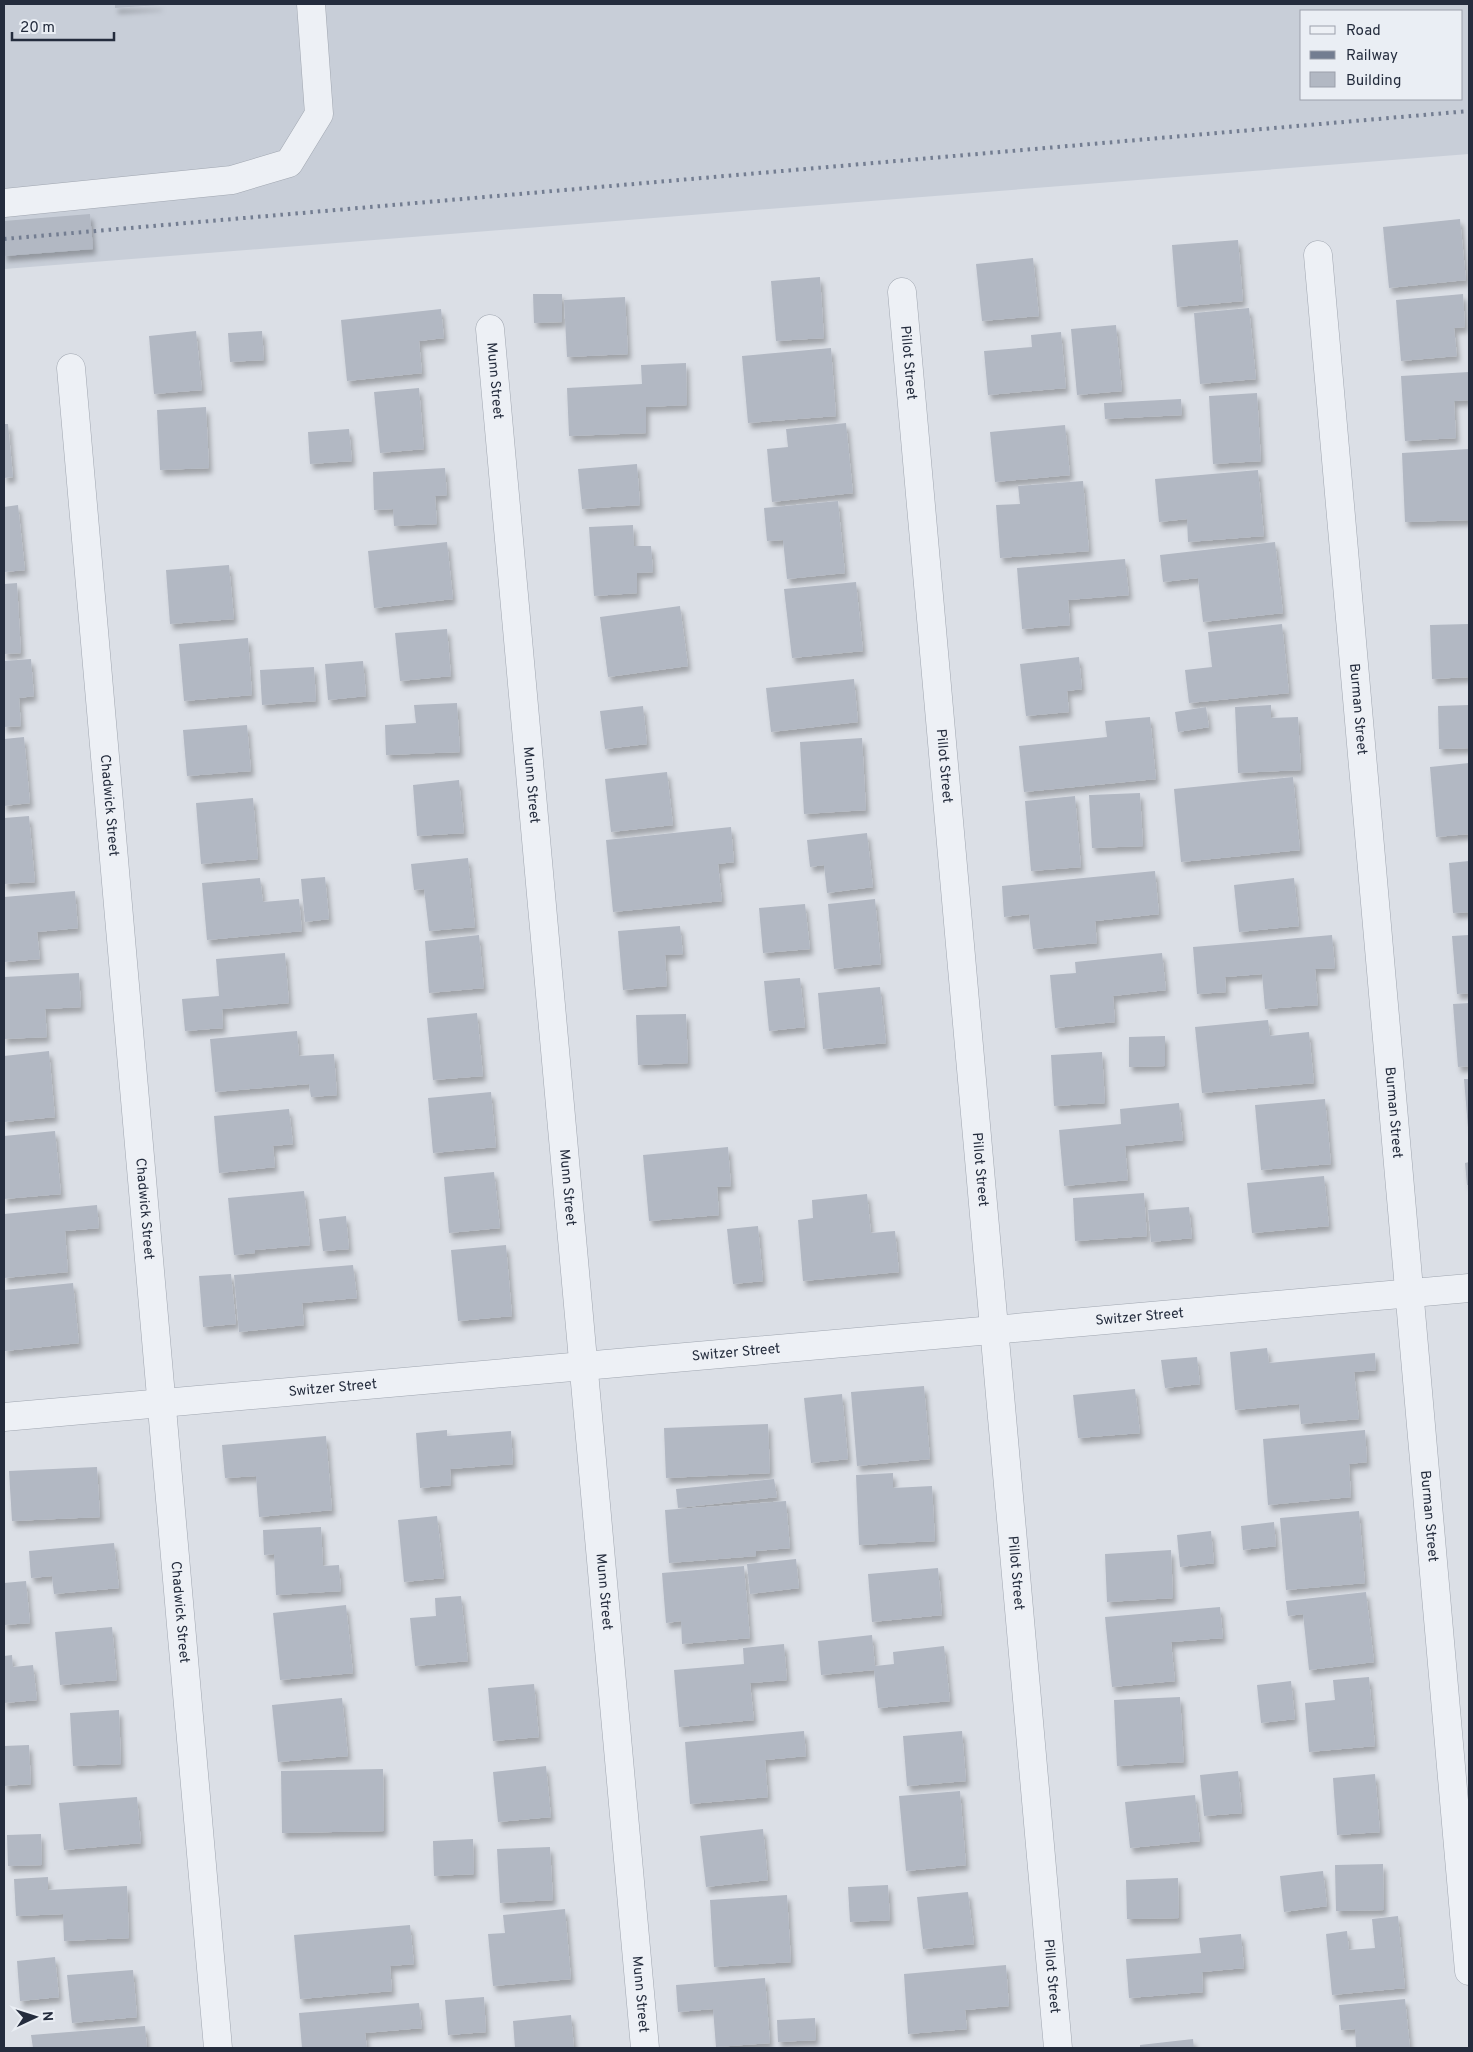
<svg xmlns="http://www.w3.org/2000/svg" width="1473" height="2052" viewBox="0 0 1473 2052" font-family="Overpass,sans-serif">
	<defs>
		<filter id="shadow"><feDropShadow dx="3" dy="5.5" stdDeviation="2.5" flood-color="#0004"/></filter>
	</defs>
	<rect width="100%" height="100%" fill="#dbdfe6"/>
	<!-- built -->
	<path fill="#c8ced8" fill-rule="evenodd" d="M4 4H1469V154L4 269ZM1302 11H1462V99H1302Z"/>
	<!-- building -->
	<g fill="#b2b8c3" filter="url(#shadow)">
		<path d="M115 4H159L160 5 115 8Z"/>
		<path d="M90 214 93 249 4 256V221Z"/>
		<path d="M1460 219 1466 280 1389 288 1383 227Z"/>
		<path d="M1238 240 1243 301 1177 307 1172 245Z"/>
		<path d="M1033 258 1039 316 982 321 976 264Z"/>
		<path d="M820 277 824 338 776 341 771 281Z"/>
		<path d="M533 294H562V322L534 323Z"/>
		<path d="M1463 294 1465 327 1454 328 1457 356 1401 361 1396 300Z"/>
		<path d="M625 297 628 354 567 357 564 300Z"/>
		<path d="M1249 308 1256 379 1200 384 1194 313Z"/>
		<path d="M441 309 444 338 419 341 422 373 347 381 341 320Z"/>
		<path d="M1116 325 1122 391 1077 395 1071 329Z"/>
		<path d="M196 331 202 390 154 394 149 336Z"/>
		<path d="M262 331 264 360 230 362 228 333Z"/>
		<path d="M1061 332 1066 388 988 395 984 351 1032 347 1031 335Z"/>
		<path d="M831 348 836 416 748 423 742 356Z"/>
		<path d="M686 363 687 405 646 407V433L569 436 567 388 642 384 641 365Z"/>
		<path d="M1469 372V400L1454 401 1456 438 1405 441 1401 376Z"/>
		<path d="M419 388 424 449 380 453 374 392Z"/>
		<path d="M1257 393 1261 461 1213 464 1209 396Z"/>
		<path d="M1181 399 1182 415 1105 419 1104 403Z"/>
		<path d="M206 407 209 468 160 470 157 410Z"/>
		<path d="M846 423 853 493 772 502 767 449 788 447 786 429Z"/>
		<path d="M4 424H8L13 477 4 478Z"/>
		<path d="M1065 425 1070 475 995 482 990 432Z"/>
		<path d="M349 429 352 461 310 464 308 432Z"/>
		<path d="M1469 449V520L1405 522 1402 453Z"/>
		<path d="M637 464 640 505 582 509 578 469Z"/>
		<path d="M445 468 447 495 435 496 437 524 394 526 393 509 374 510 373 472Z"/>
		<path d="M1258 470 1264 536 1188 542 1187 519 1159 522 1155 479Z"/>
		<path d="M1083 481 1089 551 1000 558 996 505 1020 504 1018 486Z"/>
		<path d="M838 501 845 573 787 579 783 540 767 541 764 508Z"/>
		<path d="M18 505 25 570 4 572V507Z"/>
		<path d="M633 525 634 546H651L653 572 637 573V593L594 596 589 527Z"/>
		<path d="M447 542 453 599 374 608 368 551Z"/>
		<path d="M1275 542 1283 613 1203 622 1198 578 1163 582 1160 555Z"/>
		<path d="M1125 559 1129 595 1068 600 1070 625 1022 629 1017 568Z"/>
		<path d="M229 565 234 619 170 624 166 570Z"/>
		<path d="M856 582 863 651 792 658 784 589Z"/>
		<path d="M17 583 21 653 4 654V584Z"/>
		<path d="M680 606 688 666 608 677 600 617Z"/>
		<path d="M1282 624 1289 693 1189 703 1185 670 1212 667 1208 632Z"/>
		<path d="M1469 624V677L1432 679 1430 625Z"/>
		<path d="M447 629 451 676 400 681 395 633Z"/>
		<path d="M248 638 252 695 184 701 179 644Z"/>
		<path d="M1079 657 1082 689 1067 691 1069 712 1026 716 1020 664Z"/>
		<path d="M31 659 34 696 19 698 21 726 4 727V661Z"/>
		<path d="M363 661 366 696 328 700 325 664Z"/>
		<path d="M314 667 316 701 262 705 260 670Z"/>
		<path d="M854 679 858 722 771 732 766 688Z"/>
		<path d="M457 703 460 752 386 755 385 725 416 723 414 705Z"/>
		<path d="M1271 705V718L1298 717 1301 770 1238 773 1235 707Z"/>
		<path d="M1469 705V748L1439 749 1438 706Z"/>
		<path d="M643 706 647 744 605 749 600 711Z"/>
		<path d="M1206 707 1209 727 1178 732 1175 712Z"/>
		<path d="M1150 717 1156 779 1024 792 1019 746 1107 737 1105 721Z"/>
		<path d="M247 725 251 771 187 776 183 730Z"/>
		<path d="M24 737 30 803 4 806V739Z"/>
		<path d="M862 738 866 810 804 814 800 742Z"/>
		<path d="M1469 763V834L1436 837 1430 767Z"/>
		<path d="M667 772 673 825 611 832 605 779Z"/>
		<path d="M1293 777 1300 850 1181 862 1174 789Z"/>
		<path d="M459 780 464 833 417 836 413 785Z"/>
		<path d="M1140 793 1143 846 1092 848 1089 795Z"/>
		<path d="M1075 796 1081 867 1031 871 1025 801Z"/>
		<path d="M253 798 258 859 201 864 196 803Z"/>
		<path d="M29 816 35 882 4 884V818Z"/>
		<path d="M731 827 734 862 718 864 722 901 613 912 606 840Z"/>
		<path d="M867 833 873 887 827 893 824 865 810 867 807 840Z"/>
		<path d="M468 858 475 927 429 931 424 889 414 890 411 864Z"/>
		<path d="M1469 861V912L1453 913 1449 863Z"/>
		<path d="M1155 871 1159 914 1095 921 1097 943 1033 949 1029 914 1004 917 1002 886Z"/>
		<path d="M325 877 329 919 305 922 301 879Z"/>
		<path d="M260 878 263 902 299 899 302 931 207 940 202 883Z"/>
		<path d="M1294 878 1299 926 1239 932 1234 885Z"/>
		<path d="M75 891 78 928 37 932 40 959 4 962V897Z"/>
		<path d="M875 899 881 964 834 969 828 904Z"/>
		<path d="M805 904 810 949 763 953 759 908Z"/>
		<path d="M680 926 683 954 665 955 667 986 623 990 618 931Z"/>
		<path d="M479 935 484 988 429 993 425 941Z"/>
		<path d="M1332 935 1335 968 1315 969 1318 1005 1265 1009 1262 974 1225 977 1226 992 1197 994 1193 947Z"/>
		<path d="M1469 935V993L1457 994 1452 936Z"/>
		<path d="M285 953 289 1003 222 1009 223 1028 185 1031 182 999 219 996 216 959Z"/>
		<path d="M1162 953 1166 990 1113 996 1115 1022 1055 1028 1050 975 1076 973 1075 962Z"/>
		<path d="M79 973 81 1007 45 1009 47 1037 4 1039V977Z"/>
		<path d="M800 978 805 1027 769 1031 764 981Z"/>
		<path d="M880 987 886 1043 823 1049 818 993Z"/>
		<path d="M1469 1003V1066L1458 1067 1453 1004Z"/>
		<path d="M477 1013 483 1076 433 1080 427 1018Z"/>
		<path d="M686 1014 688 1063 638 1065 636 1015Z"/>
		<path d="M1268 1020 1270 1036 1309 1032 1314 1083 1202 1093 1195 1027Z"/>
		<path d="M297 1031 299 1056 334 1054 337 1095 311 1097 309 1084 215 1092 210 1039Z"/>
		<path d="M1165 1036V1066L1129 1067V1037Z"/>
		<path d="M49 1051 55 1117 4 1122V1056Z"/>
		<path d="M1102 1052 1105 1103 1054 1106 1051 1055Z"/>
		<path d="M1464 1079H1469V1128H1468Z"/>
		<path d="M491 1092 496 1147 433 1153 428 1098Z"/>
		<path d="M1325 1099 1331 1164 1261 1170 1255 1105Z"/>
		<path d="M1179 1103 1183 1140 1125 1146 1128 1180 1064 1186 1059 1130 1121 1124 1120 1109Z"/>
		<path d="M289 1109 293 1144 273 1146 275 1167 219 1173 214 1116Z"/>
		<path d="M55 1131 61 1194 4 1199V1136Z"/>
		<path d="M728 1147 731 1186 717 1187 719 1215 649 1221 643 1155Z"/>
		<path d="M1469 1162V1185H1467L1465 1163Z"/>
		<path d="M494 1172 500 1228 449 1233 444 1177Z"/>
		<path d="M1324 1176 1329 1226 1252 1233 1247 1183Z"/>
		<path d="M304 1191 310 1245 255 1250V1253L234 1255 228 1198Z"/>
		<path d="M1144 1193 1147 1236 1075 1241 1073 1198Z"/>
		<path d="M867 1194 871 1233 895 1231 899 1272 803 1281 798 1220 813 1218 812 1200Z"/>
		<path d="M97 1205 99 1228 65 1231 68 1272 4 1278V1214Z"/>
		<path d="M1189 1207 1192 1238 1151 1242 1148 1210Z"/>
		<path d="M346 1216 349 1249 323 1251 319 1219Z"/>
		<path d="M758 1226 763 1281 733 1284 727 1229Z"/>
		<path d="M506 1245 512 1316 458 1321 451 1250Z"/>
		<path d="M353 1265 357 1298 302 1303 304 1325 239 1332 234 1275Z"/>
		<path d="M231 1274 236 1324 203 1327 199 1276Z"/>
		<path d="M73 1283 79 1343 5 1351 4 1290Z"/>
		<path d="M1267 1348 1269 1363 1375 1353 1376 1370 1354 1372 1359 1419 1301 1424 1299 1404 1235 1410 1230 1352Z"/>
		<path d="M1197 1357 1200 1384 1165 1388 1161 1360Z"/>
		<path d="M924 1386 930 1459 857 1466 851 1392Z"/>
		<path d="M1135 1389 1140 1433 1078 1438 1073 1395Z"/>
		<path d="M842 1394 848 1459 811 1463 804 1398Z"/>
		<path d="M768 1424 770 1473 666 1478 664 1428Z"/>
		<path d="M447 1430V1436L511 1431 513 1464 450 1469 451 1485 420 1488 416 1433Z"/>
		<path d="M1365 1430 1367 1462 1349 1464 1351 1497 1268 1505 1263 1439Z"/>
		<path d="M326 1436 332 1510 259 1517 256 1476 225 1478 222 1445Z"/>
		<path d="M97 1467 100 1517 12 1521 9 1471Z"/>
		<path d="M893 1473V1488L932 1486 935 1541 859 1545 856 1475Z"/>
		<path d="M774 1479 777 1497 678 1508 676 1489Z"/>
		<path d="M786 1501 790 1548 756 1551V1556L669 1563 665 1510Z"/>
		<path d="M1359 1511 1365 1583 1286 1590 1280 1518Z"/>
		<path d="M437 1516 444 1578 404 1582 398 1520Z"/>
		<path d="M1274 1522 1276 1546 1243 1550 1241 1526Z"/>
		<path d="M321 1527 323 1566 339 1565 341 1591 276 1595 274 1554 264 1555 263 1530Z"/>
		<path d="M1211 1531 1214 1563 1180 1567 1177 1535Z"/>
		<path d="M114 1543 119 1588 54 1594 52 1576 31 1578 29 1551Z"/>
		<path d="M1171 1550 1173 1598 1107 1602 1105 1554Z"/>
		<path d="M796 1559 799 1588 750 1594 747 1564Z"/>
		<path d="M744 1566 750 1638 682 1644 681 1621 666 1623 662 1573Z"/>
		<path d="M938 1568 942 1615 872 1622 868 1574Z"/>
		<path d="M26 1581 30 1623 4 1625V1583Z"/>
		<path d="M1366 1592 1374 1662 1309 1670 1303 1614 1288 1616 1286 1601Z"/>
		<path d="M461 1596 468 1661 415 1666 410 1618 436 1616 435 1598Z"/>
		<path d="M346 1605 353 1673 280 1680 273 1613Z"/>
		<path d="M1220 1607 1223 1638 1171 1642 1175 1681 1112 1687 1105 1617Z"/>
		<path d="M112 1627 117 1680 60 1685 55 1632Z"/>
		<path d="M872 1635 875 1666 894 1664 893 1652 944 1646 950 1701 878 1708 874 1670 821 1675 818 1641Z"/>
		<path d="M784 1644 787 1680 750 1683 754 1720 679 1727 674 1670 744 1664 743 1648Z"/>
		<path d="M12 1655 13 1667 33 1665 37 1700 4 1703V1656Z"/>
		<path d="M1369 1677 1375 1746 1309 1752 1305 1703 1335 1700 1333 1680Z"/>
		<path d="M1291 1681 1295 1719 1261 1723 1257 1685Z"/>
		<path d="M534 1684 539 1737 493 1741 488 1688Z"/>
		<path d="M1180 1697 1184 1762 1117 1766 1114 1700Z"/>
		<path d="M342 1698 348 1756 278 1762 272 1705Z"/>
		<path d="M119 1710 121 1764 73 1766 70 1713Z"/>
		<path d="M804 1731 806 1756 765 1760 768 1797 690 1804 685 1742Z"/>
		<path d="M962 1731 966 1781 907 1786 903 1736Z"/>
		<path d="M29 1745 31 1784 4 1786V1746Z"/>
		<path d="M546 1766 551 1817 498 1822 493 1772Z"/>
		<path d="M383 1769 384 1831 282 1833 281 1771Z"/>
		<path d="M1238 1771 1242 1813 1204 1816 1200 1775Z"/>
		<path d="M1375 1774 1380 1832 1337 1835 1333 1778Z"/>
		<path d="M960 1791 966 1865 906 1871 899 1796Z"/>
		<path d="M1195 1795 1200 1841 1130 1848 1125 1802Z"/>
		<path d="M137 1797 141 1843 64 1850 59 1803Z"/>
		<path d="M763 1829 768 1880 706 1887 700 1836Z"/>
		<path d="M41 1834 42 1865 8 1866 7 1835Z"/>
		<path d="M473 1839 474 1874 434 1876 433 1841Z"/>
		<path d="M550 1847 553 1900 500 1903 497 1849Z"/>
		<path d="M1383 1864 1384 1910 1336 1911 1335 1865Z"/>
		<path d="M1323 1871 1327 1906 1284 1912 1280 1876Z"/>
		<path d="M48 1877V1890L127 1886 129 1938 64 1941 63 1914 16 1916 14 1879Z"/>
		<path d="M1178 1878 1179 1918 1127 1919 1126 1880Z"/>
		<path d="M888 1885 890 1920 850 1922 848 1887Z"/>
		<path d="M968 1892 974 1944 923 1949 917 1897Z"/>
		<path d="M787 1895 791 1962 714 1967 710 1900Z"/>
		<path d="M565 1909 571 1979 493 1986 488 1934 505 1933 503 1915Z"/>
		<path d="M1398 1916 1405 1988 1332 1995 1326 1934 1347 1931 1349 1950 1375 1948 1372 1919Z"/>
		<path d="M410 1925 414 1964 390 1966 392 1991 300 1999 294 1935Z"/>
		<path d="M1241 1934 1244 1968 1202 1972 1203 1992 1129 1998 1126 1959 1201 1953 1199 1938Z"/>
		<path d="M55 1957 59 1997 20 2001 17 1961Z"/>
		<path d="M1006 1965 1009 2006 965 2010 967 2029 908 2034 904 1974Z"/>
		<path d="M133 1970 137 2017 72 2023 67 1975Z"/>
		<path d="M765 1978 770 2043 716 2047 713 2009 678 2012 676 1985Z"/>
		<path d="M484 1997 486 2032 448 2035 445 2000Z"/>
		<path d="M1405 1999 1410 2048H1356L1355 2029 1341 2030 1339 2005Z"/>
		<path d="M419 2003 422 2028 365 2033 367 2048H302L299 2013Z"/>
		<path d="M571 2015 574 2048H515L513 2021Z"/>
		<path d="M815 2018 816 2040 778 2042 777 2020Z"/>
		<path d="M145 2026 147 2048H33L31 2035Z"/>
		<path d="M1193 2039 1194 2048H1140V2045Z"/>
	</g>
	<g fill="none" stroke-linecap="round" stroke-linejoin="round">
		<!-- minor casing -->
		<g stroke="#a0a6b0" stroke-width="29">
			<g id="minor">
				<path d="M4 203 232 180 289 163 319 114 311 4"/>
				<path id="s1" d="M1318 255 1469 1971"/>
				<path id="s2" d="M902 292 1058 2048"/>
				<path id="s3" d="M490 329 645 2048"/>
				<path id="s4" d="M71 368 218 2048"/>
				<path id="s5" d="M4 1417 1469 1288"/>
			</g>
		</g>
		<!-- minor -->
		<use href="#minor" stroke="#edf0f5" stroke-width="28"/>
		<!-- rail -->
		<path stroke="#737d91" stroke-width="4" stroke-dasharray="2.5 5" stroke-linecap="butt" d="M4 239 1469 111"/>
	</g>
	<g text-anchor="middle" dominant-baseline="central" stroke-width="4" stroke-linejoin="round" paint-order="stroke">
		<!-- street labels -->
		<g font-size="14" fill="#242c3d" stroke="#eaeef4">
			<text stroke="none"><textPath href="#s2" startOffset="71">Pillot Street</textPath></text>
			<text stroke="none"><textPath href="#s3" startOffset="52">Munn Street</textPath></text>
			<text stroke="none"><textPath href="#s1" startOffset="456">Burman Street</textPath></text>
			<text stroke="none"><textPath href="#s2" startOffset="476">Pillot Street</textPath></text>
			<text stroke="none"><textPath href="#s3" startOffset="458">Munn Street</textPath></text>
			<text stroke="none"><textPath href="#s4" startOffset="439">Chadwick Street</textPath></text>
			<text stroke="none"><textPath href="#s1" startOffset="861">Burman Street</textPath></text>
			<text stroke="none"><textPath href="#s2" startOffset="881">Pillot Street</textPath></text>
			<text stroke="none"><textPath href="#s3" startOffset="862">Munn Street</textPath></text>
			<text stroke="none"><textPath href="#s4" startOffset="844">Chadwick Street</textPath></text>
			<text stroke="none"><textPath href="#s5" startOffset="1140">Switzer Street</textPath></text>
			<text stroke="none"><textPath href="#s5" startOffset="735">Switzer Street</textPath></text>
			<text stroke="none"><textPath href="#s5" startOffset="330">Switzer Street</textPath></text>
			<text stroke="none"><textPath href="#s1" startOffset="1266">Burman Street</textPath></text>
			<text stroke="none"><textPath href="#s2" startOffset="1286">Pillot Street</textPath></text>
			<text stroke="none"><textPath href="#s3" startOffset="1268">Munn Street</textPath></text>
			<text stroke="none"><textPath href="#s4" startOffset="1249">Chadwick Street</textPath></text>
			<text stroke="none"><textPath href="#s2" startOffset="1691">Pillot Street</textPath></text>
			<text stroke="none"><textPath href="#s3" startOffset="1672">Munn Street</textPath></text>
		</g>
	</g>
	<!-- border -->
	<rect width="1473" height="2052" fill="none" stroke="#242c3d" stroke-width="10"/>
	<!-- legend -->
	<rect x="1300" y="10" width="162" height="90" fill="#eaeef4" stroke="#9ba0ab"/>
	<rect x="1310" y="26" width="25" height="8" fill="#edf0f5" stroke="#9ba0ab"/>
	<text x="1346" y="35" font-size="15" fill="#242c3d">Road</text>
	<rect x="1310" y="51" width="25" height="8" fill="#737d91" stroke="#9ba0ab"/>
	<text x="1346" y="60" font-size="15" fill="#242c3d">Railway</text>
	<rect x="1310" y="72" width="25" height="15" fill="#b2b8c3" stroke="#9ba0ab"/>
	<text x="1346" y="85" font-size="15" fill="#242c3d">Building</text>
	<!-- north arrow -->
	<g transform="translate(35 2017) rotate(86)" stroke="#eaeef4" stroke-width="4" paint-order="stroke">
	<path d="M0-4L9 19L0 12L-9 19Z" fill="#242c3d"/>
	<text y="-8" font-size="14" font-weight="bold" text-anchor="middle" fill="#242c3d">N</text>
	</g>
	<!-- scale -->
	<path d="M12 32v8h102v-8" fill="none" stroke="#242c3d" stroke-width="2.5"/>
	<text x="20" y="32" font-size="15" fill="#242c3d" stroke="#eaeef4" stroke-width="4" paint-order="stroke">20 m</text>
</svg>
